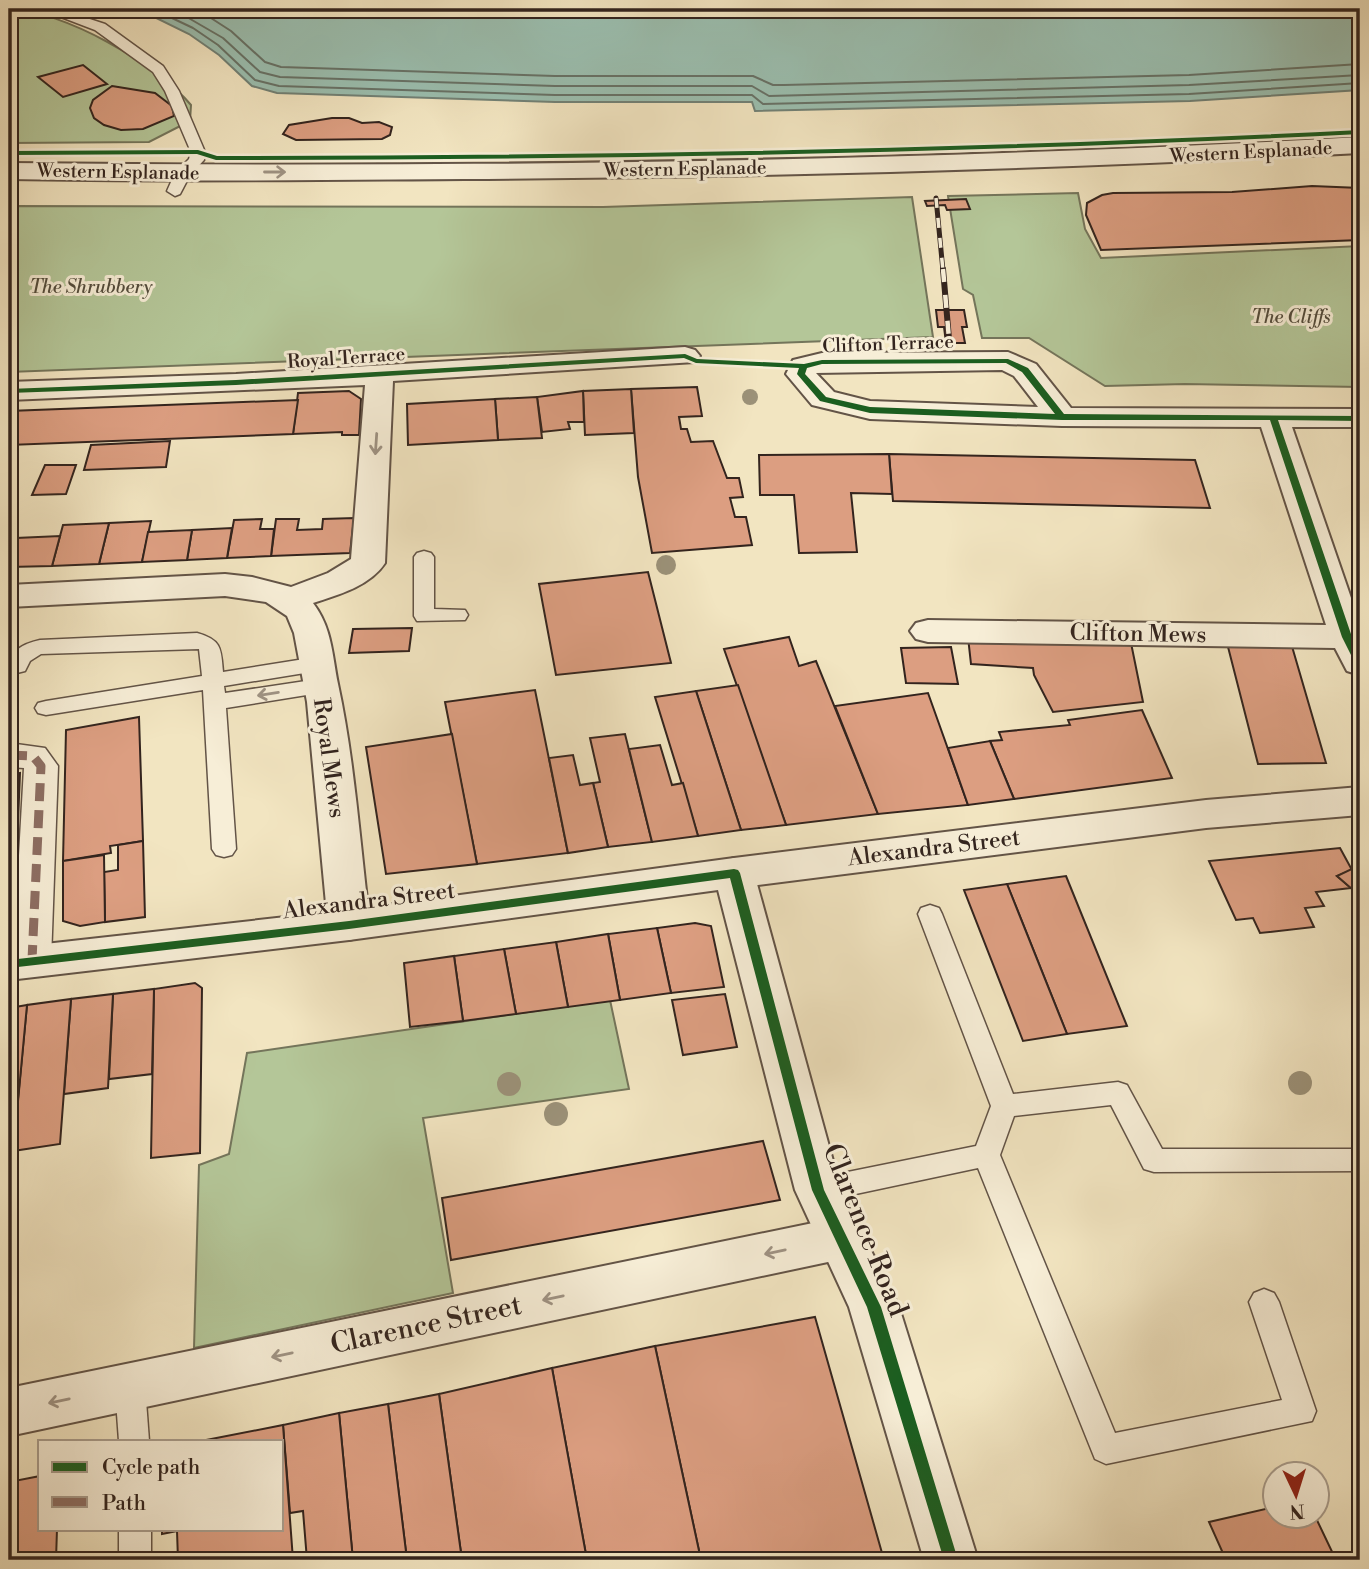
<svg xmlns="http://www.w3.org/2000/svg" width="1369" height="1569" viewBox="0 0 1369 1569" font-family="'Libre Bodoni',serif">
	<rect width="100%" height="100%" fill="#f2e5c1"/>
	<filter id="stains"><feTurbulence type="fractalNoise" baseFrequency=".00286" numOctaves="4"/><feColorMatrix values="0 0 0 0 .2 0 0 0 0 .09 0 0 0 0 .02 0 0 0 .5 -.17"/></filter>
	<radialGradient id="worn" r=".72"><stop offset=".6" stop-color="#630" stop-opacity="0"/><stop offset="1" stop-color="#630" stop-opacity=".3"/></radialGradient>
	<!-- green -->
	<g fill="#b4c698" stroke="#74755b" stroke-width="2">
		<path d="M9 9C63 10 157 64 191 105L190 121 149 142 9 143Z"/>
		<path d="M1078 193 1085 229 1101 258 1360 246V387L1185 384 1105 386 1029 338H982L973 295 963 289 948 196Z"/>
		<path d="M912 197 933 337 9 372V206L603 207Z"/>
		<path d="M610 1000 629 1089 423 1118 453 1293 194 1348 199 1165 229 1154 247 1053Z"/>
	</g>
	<!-- water -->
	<path fill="#9bbfb0" stroke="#718176" stroke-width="2" d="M138 9H1360V90L1190 101 755 111 752 102H555L277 93 252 86 219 55 189 34Z"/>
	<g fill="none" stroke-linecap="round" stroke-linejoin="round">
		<!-- shore -->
		<g stroke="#677267" stroke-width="2">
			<path d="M153 9 193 28 218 45 255 80 279 86 555 95H752L763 104 1189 94 1360 83"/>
			<path d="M173 9 223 38 260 72 280 77 555 86H752L769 96 1189 85 1360 75"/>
			<path d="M197 9 231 31 265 62 281 67 555 76H753L773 85H784L1189 75 1360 64"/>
		</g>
	</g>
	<!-- building -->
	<g fill="#dc9e81" stroke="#33241e" stroke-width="2">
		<path d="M83 65 107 84 63 97 38 77Z"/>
		<path d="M112 86 155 93 172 106 174 116 143 129 121 130 104 125 94 118 90 108 93 100Z"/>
		<path d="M332 118H349L362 123 379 122 392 127 390 135 382 139 296 140 283 134 289 125Z"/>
		<path d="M1312 186 1360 188V240L1101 250 1086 215 1087 203 1102 195 1113 193 1232 192Z"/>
		<path d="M966 199 970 209 947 210 945 205 927 206 925 201Z"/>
		<path d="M936 310H964L967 327H962L965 343H946L944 327H938Z"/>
		<path d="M697 387 702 416 679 417 681 429H687L691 442 713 441 727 478H739L743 497 730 498 735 517H746L752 545 652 553 638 477 631 389Z"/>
		<path d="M631 389 634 433 585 435 583 391Z"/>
		<path d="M349 391 361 399 359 435H342V432L293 434 298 393Z"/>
		<path d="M583 391 584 422H568L570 429 542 432 537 397Z"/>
		<path d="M537 397 542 438 498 440 495 399Z"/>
		<path d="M495 399 498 440 408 445 407 404Z"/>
		<path d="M298 400 293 434 9 445V411Z"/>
		<path d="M170 441 166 467 84 470 91 445Z"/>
		<path d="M889 454 1195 460 1210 508 893 501Z"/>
		<path d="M889 454 892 494 851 493 857 552 799 553 794 495H760L759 455Z"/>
		<path d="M45 465H76L66 494 32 495Z"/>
		<path d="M354 518 350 553 271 556 276 519H299L297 530 322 529 323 519Z"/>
		<path d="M262 519 260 529H274L271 556 227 558 234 520Z"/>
		<path d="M151 521 142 562 99 564 109 523Z"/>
		<path d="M109 523 99 564 52 566 63 525Z"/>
		<path d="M232 528 227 558 187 560 192 530Z"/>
		<path d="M192 530 187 560 142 562 148 532Z"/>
		<path d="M60 536 52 566 9 567 16 538Z"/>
		<path d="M648 572 671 663 556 675 539 584Z"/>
		<path d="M412 628 409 651 349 653 353 629Z"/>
		<path d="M789 637 799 666 816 661 878 814 786 825 724 649Z"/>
		<path d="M968 637 1131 643 1143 702 1053 712 1034 675 1033 668 971 664Z"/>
		<path d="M1227 643H1291L1326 763 1258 764Z"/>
		<path d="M951 647 958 684 906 683 901 648Z"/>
		<path d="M738 685 786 825 741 830 696 691Z"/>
		<path d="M535 690 568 853 477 864 445 702Z"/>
		<path d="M696 691 741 830 698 836 655 697Z"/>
		<path d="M928 693 968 805 878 814 835 706Z"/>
		<path d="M1142 710 1172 778 1014 799 990 741 1002 740 999 732 1070 725 1068 720Z"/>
		<path d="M139 717 143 841 110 846 111 853 63 861 66 730Z"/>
		<path d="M452 734 477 864 386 874 366 747Z"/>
		<path d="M625 734 652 842 608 847 593 783 600 782 590 738Z"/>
		<path d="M990 741 1014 799 968 805 948 748Z"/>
		<path d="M660 745 672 785 683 783 698 836 652 842 629 749Z"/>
		<path d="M573 755 580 785 593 783 608 847 568 853 549 758Z"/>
		<path d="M20 773 17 846 9 847V775Z"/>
		<path d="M143 841 145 917 105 922 104 872 118 870V845Z"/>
		<path d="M17 846 15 926 9 931V847Z"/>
		<path d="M1340 848 1352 870 1337 876 1351 888 1316 892 1324 906 1305 908 1314 927 1260 933 1253 918 1236 920 1209 861Z"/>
		<path d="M104 855 105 922 80 926 63 921V861Z"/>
		<path d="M1360 865V896L1337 876Z"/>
		<path d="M1066 876 1127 1026 1067 1034 1007 884Z"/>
		<path d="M1007 884 1067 1034 1023 1041 964 890Z"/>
		<path d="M695 923 711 926 724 987 671 993 657 928Z"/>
		<path d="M657 928 671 993 620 1000 608 934Z"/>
		<path d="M608 934 620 1000 568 1007 556 942Z"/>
		<path d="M556 942 568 1007 516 1014 504 949Z"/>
		<path d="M504 949 516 1014 463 1021 454 956Z"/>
		<path d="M454 956 463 1021 410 1027 404 963Z"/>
		<path d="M195 983 202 988 200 1153 151 1158 154 989Z"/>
		<path d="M154 989 152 1074 109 1079 113 994Z"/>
		<path d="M113 994 108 1088 64 1094 71 999Z"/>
		<path d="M725 994 737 1047 683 1055 672 1000Z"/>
		<path d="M71 999 60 1144 13 1151 27 1005Z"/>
		<path d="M27 1005 18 1101 9 1102V1008Z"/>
		<path d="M763 1141 780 1200 451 1260 442 1198Z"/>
		<path d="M815 1317 884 1560H701L655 1346Z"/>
		<path d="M655 1346 701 1560H587L552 1368Z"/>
		<path d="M552 1368 587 1560H462L439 1394Z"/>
		<path d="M439 1394 462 1560H407L388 1404Z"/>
		<path d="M388 1404 407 1560H353L339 1413Z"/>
		<path d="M339 1413 353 1560H307L303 1511 290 1513 283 1425Z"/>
		<path d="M283 1425 293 1560H178L177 1531 162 1534V1529H282V1441H201Z"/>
		<path d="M40 1476V1529H57L56 1560H9V1482Z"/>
		<path d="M1274 1507V1516H1315L1336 1560H1226L1209 1522Z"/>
	</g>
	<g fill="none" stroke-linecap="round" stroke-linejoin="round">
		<!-- service casing -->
		<g stroke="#635447" stroke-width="3">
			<g id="service">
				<path d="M40 9H59L105 24 163 66 179 91 205 152 204 160 190 175 180 194 175 196 167 191 175 173 189 159 191 152 165 91 153 72 95 30Z"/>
				<path d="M424 551 431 553 434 557V609L465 610 468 615 465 620 417 621 414 616V557L417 553Z"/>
				<path d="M197 633C222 640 221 649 223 672L317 657 325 659 328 664 325 669 317 671 224 686 225 693 319 679 327 681 330 686 327 691 319 693 226 708 236 849 232 855 224 857 216 855 212 849 203 690 46 715 38 713 35 708 38 703 46 701 202 676 199 649 41 654 30 661 25 671 17 673 9 670C9 650 23 644 40 640Z"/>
				<path d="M930 905 939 908 942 914 1013 1094 1118 1082 1127 1085 1162 1149H1360V1171L1154 1172 1144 1169 1111 1105 1014 1116 1000 1155 1115 1433 1282 1400 1249 1302 1254 1293 1264 1289 1274 1293 1279 1302 1316 1411 1312 1421 1106 1464 1095 1459 978 1168 818 1202 808 1198 804 1190 808 1182 818 1178 976 1146 991 1106 918 914 921 908Z"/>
				<path d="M130 1373 141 1377 145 1387 149 1441H119L115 1387 119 1377Z"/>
				<rect x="119" y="1529" width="32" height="31"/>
			</g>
		</g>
		<!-- pedestrian casing -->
		<g stroke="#635447" stroke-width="3">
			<path id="pedestrian" d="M9 743 45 748 58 766 51 960 46 970 32 975 18 970 13 960 24 768 9 767Z"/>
		</g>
		<!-- minor casing -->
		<g stroke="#635447" stroke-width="4">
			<g id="minor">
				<path d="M685 347 695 350 700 356 695 362 393 381 385 563C370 586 338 595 313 603 332 628 332 654 338 684 355 763 360 845 370 925L364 936 349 940 334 936 328 925 307 702 294 633 287 616 266 602 225 596 9 607V585L225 574 252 577 291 587 328 573 351 559 365 385 9 400V382L236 374Z"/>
				<path d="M1008 352 1036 364 1071 408 1360 409V427H1292L1360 624V675L1347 671 1335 648 928 642 916 639 910 631 916 623 928 620 1326 625 1261 427 1062 426 870 419 812 405 786 374 793 360 822 353ZM1002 370 1014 376 1038 407 870 401 834 392 816 373Z"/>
				<path d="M1360 787V815L1206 828 734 888 720 883 714 873 720 863 734 858 1206 800Z"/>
				<path d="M842 1217 859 1223 866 1238 859 1253 842 1259 9 1436V1388Z"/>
			</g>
		</g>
		<!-- tertiary casing -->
		<g stroke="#635447" stroke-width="4">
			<g id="tertiary">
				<path d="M1360 137V153C1061 169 763 177 464 179 312 180 160 182 9 179V163C459 168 910 162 1360 137Z"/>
				<path d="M734 858 748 863 754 873 841 1190 899 1307 978 1560H924L849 1307 795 1190 718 890 349 940 9 980V948L349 910Z"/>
			</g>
		</g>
		<!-- service -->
		<use href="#service" fill="#f7eed7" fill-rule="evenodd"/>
		<!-- pedestrian -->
		<use href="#pedestrian" fill="#f7eed7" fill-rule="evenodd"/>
		<!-- minor -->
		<use href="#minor" fill="#f7eed7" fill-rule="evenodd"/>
		<!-- tertiary -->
		<use href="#tertiary" fill="#f7eed7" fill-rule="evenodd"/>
		<!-- rail-far1 casing -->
		<g stroke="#33241e" stroke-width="5">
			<path id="rail-far1" d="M936 198 943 271"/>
		</g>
		<!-- rail casing -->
		<g stroke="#33241e" stroke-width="6">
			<path id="rail" d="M943 269 949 339"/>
		</g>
		<!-- rail-far1 -->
		<use href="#rail-far1" stroke="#f7eed7" stroke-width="3.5" stroke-dasharray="10" stroke-linecap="butt"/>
		<!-- rail -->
		<use href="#rail" stroke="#f7eed7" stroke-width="4.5" stroke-dasharray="13" stroke-linecap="butt"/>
		<!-- quiet -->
		<path stroke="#8d6e63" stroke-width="9" stroke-dasharray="18 9" stroke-linecap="butt" d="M9 755 33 756 41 766 32 960"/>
		<!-- cycleway casing -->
		<g stroke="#f7eed7" stroke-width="5">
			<g id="cycleway">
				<path d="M1360 130V134C979 153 598 160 216 160L197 154 9 155V151L198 150 217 156C598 156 979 149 1360 130Z"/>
				<path d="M685 354 697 359 804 364 822 360 1008 359 1028 368 1064 414 1360 416V421L1278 420 1352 637 1360 654V666L1355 663 1342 637 1270 420H1062L870 413 820 401 797 374 799 368 696 363 684 358 236 385 9 393V389L236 380ZM1006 363 1022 372 1055 414 870 407 826 397 805 374 807 368 822 364Z"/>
				<path d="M734 869 738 870 740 873 824 1190 881 1307 958 1560H944L867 1307 812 1190 730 878 349 929 9 968V960L349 921Z"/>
			</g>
		</g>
		<!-- cycleway -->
		<use href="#cycleway" fill="#1b5e20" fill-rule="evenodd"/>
	</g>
	<!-- trees -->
	<g fill="#9b9178">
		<circle cx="750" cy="397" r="8"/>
		<circle cx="666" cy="565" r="10"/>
		<circle cx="1300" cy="1083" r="12"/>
		<circle cx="509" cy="1084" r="12"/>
		<circle cx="556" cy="1114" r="12"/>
	</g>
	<!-- one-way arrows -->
	<defs><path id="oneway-shaft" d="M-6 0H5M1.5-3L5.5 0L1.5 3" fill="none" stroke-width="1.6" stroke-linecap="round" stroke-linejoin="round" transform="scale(1.75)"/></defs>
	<g stroke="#9f9384">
		<use href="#oneway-shaft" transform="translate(275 172)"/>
		<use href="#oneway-shaft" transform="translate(376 444) rotate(94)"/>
		<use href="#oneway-shaft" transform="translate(268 694) rotate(171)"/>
		<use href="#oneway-shaft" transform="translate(775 1252) rotate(168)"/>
		<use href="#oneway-shaft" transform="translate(553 1298) rotate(168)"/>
		<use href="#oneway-shaft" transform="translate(282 1355) rotate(168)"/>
		<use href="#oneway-shaft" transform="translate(59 1401) rotate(168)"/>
	</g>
	<g text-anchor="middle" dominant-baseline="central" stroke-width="6" stroke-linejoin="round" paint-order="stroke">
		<!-- far-street labels -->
		<g font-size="19" fill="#33241e" stroke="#f7eed7">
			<text transform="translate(1251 152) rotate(-3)">Western Esplanade</text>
			<text transform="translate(685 169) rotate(-1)">Western Esplanade</text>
			<text transform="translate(118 172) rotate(1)">Western Esplanade</text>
			<text transform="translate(888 344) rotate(-2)">Clifton Terrace</text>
			<text transform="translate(346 358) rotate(-4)">Royal Terrace</text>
		</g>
		<!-- far-park labels -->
		<g font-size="19" font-style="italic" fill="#534c3c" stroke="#f7eed7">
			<text x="91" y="287">The Shrubbery</text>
			<text x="1291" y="317">The Cliffs</text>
		</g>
		<!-- street labels -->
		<g font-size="23" fill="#33241e" stroke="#f7eed7">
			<text transform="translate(1138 634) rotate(1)">Clifton Mews</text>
			<text transform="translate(329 758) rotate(82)">Royal Mews</text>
			<text transform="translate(934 848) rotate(-7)">Alexandra Street</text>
			<text transform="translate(369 901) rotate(-7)">Alexandra Street</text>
		</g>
		<!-- near-street labels -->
		<g font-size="28" fill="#33241e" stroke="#f7eed7">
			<text transform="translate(865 1230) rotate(68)">Clarence Road</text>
			<text transform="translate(426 1325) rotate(-12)">Clarence Street</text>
		</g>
	</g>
	<!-- margin -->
	<rect width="1369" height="1569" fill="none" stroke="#f2e5c1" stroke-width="35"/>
	<rect x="10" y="10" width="1348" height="1548" fill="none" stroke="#33241e" stroke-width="3.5"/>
	<rect x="18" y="18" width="1334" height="1534" fill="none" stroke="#33241e" stroke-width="2"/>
	<!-- legend -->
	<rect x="38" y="1440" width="245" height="91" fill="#f7eed7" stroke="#a99d8d" stroke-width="2"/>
	<rect x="52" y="1462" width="35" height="10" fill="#1b5e20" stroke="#a99d8d" stroke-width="2"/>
	<text x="102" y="1474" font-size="21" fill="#33241e">Cycle path</text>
	<rect x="52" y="1497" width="35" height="10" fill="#8d6e63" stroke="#a99d8d" stroke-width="2"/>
	<text x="102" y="1510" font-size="21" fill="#33241e">Path</text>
	<!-- north arrow -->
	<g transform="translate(1296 1495) rotate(176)"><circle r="33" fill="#f7eed7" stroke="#a99d8d" stroke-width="2"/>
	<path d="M0-5L12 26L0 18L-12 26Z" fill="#8f2418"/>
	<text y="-10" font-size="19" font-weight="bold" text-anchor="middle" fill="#33241e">N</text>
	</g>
	<rect width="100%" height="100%" filter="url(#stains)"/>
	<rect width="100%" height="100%" fill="url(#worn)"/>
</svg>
